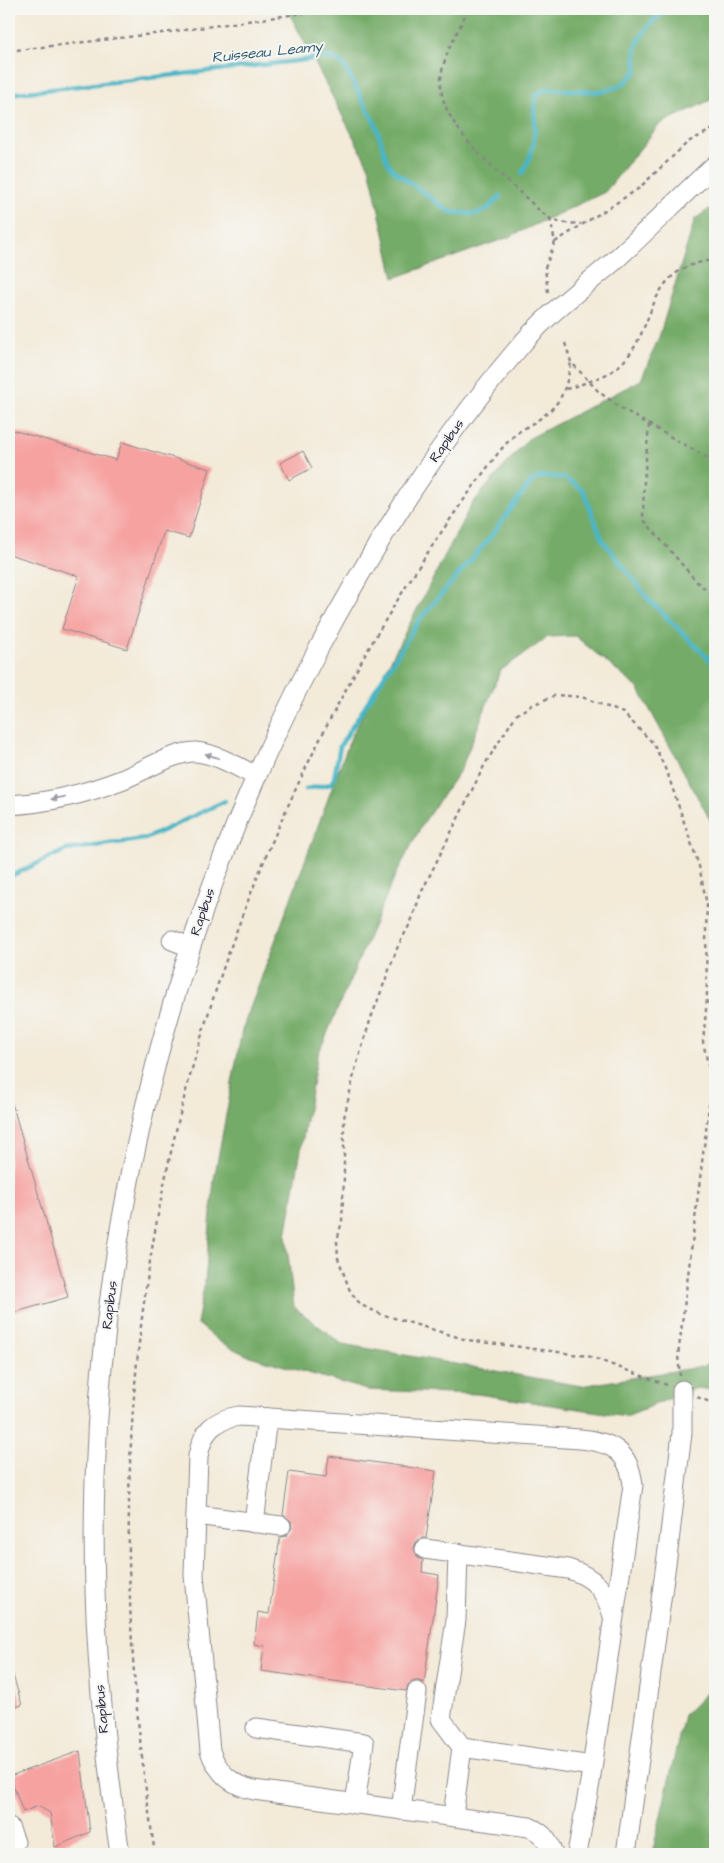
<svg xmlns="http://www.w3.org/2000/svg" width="724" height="1863" viewBox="0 0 724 1863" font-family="'Architects Daughter',sans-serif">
	<rect width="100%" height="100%" fill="#f6f6f2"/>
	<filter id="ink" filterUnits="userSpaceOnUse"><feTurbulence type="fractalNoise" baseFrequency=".02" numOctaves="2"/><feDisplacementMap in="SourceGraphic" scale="10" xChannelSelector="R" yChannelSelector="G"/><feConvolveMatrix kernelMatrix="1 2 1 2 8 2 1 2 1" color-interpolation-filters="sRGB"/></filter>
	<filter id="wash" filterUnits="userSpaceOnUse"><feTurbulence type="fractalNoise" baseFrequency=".0096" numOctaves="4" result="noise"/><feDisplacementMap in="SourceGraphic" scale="20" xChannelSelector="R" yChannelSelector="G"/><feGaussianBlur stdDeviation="1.12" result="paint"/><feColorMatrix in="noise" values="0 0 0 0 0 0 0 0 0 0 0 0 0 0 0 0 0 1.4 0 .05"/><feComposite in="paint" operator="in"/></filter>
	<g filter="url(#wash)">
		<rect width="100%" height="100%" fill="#f3ead8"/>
		<!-- forest -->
		<g fill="#74ab68" stroke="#4b6652">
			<path d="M287 9H715V98L660 124 605 192 509 237 394 278 369 167Z"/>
			<path d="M715 205V829L638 688 575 636 548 637 500 671 461 769 422 825 394 878 317 1057 286 1236 294 1307 342 1344 581 1386 705 1366 715 1353V1392L712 1390 696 1388 626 1416 477 1394 367 1390 246 1355 220 1342 197 1323 205 1282 214 1179 242 1030 351 737 471 505 528 439 641 380 659 337 695 219Z"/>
			<path d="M715 1690V1854H652L684 1715 705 1694Z"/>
		</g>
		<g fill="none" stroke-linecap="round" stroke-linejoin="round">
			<!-- stream -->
			<g stroke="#4ab6c7" stroke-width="4.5">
				<path d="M9 94 330 57 343 64 376 125 387 161 393 170 450 212 476 214 489 208 500 196"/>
				<path d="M522 173C531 159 535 140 535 123 534 113 534 106 536 95L546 89 602 92 622 85 636 72C636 64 635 54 636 48 641 33 655 16 669 9"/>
				<path d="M306 789 331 784 334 778 340 746 420 619 488 540 532 481 543 476 565 478 583 490 602 539 649 600 715 665"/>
				<path d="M9 877 66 850 145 839 225 801"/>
			</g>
		</g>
		<g id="blocks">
			<!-- building -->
			<g fill="#f6a2a0">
				<path d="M9 429 116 460 122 442 210 469 189 538 164 531 127 649 62 629 79 576 9 554Z"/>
				<path d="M303 451 312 468 289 480 280 463Z"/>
				<path d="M9 1103H12L68 1297 9 1314Z"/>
				<path d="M329 1456 436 1471 426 1538H421L416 1542 414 1548 418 1558 423 1560 422 1572 439 1575 424 1683 419 1681H413L408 1685 406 1691 261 1671 264 1646 254 1644 258 1612 269 1614 280 1537 286 1536 292 1528 291 1521 283 1515 289 1472 326 1477Z"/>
				<path d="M9 1672H12L22 1705 9 1709Z"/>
				<path d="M80 1751 90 1832 55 1847 50 1813 38 1806 23 1812 10 1776Z"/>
			</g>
		</g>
	</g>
	<g filter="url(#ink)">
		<use href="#blocks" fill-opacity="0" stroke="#8a868a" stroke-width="1"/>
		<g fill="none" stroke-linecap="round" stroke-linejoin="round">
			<!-- minor casing -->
			<g stroke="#8a868a" stroke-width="21">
				<g id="minor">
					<path d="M9 805C47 803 85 794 121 780 142 772 175 751 196 752 217 754 238 767 256 776"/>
					<path d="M172 940 190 947"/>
					<path d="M196 1515 281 1526"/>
					<path d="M254 1523 267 1418"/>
					<path d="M425 1549 568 1569C595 1577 605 1590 613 1616"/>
					<path d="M458 1553 456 1620 441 1719 462 1747"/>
					<path d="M256 1728 364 1743 355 1804"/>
					<path d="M401 1810 417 1692"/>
					<path d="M453 1816 462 1747 592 1766"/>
					<path d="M9 1827 15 1842 9 1850"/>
					<path d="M120 1854C101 1730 91 1604 95 1479 104 1192 181 911 314 657 371 549 437 444 516 351 544 316 579 291 613 262 648 230 681 196 715 165"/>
					<path d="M553 1854C548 1840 543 1833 529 1827L254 1790C231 1785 218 1773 210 1751L194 1575 198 1456C203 1430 214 1420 239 1416L580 1439C612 1442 629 1451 633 1485L590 1782 577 1854"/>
					<path d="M626 1854 669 1542 682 1433V1390"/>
				</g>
			</g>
			<!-- path -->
			<g stroke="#8a868a" stroke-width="2.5" stroke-dasharray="4 4" stroke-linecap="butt">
				<path d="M468 9C458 33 439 60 441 87 443 127 497 171 525 197 533 204 542 214 551 219 560 224 571 223 581 224"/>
				<path d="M9 51 170 32 332 9"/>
				<path d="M555 242 638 189 688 142 715 128"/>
				<path d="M548 292 545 268 555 242 550 219"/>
				<path d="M565 343 571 362 598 391 615 404 641 420 715 462"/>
				<path d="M566 389C577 386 607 376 615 369 660 335 639 267 715 260"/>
				<path d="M649 425 644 481 643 519 697 582 715 597"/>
				<path d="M667 1385 588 1356 467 1340 381 1314 361 1305 350 1291 338 1258 337 1241 342 1221 344 1177V1118L355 1070 370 1021 398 946 411 922 421 893 485 764 516 715 532 705 556 695 582 697 623 713 654 744 668 775 699 866 707 905 706 931 707 999 703 1042 712 1082 678 1356 680 1376"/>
				<path d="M697 1397 710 1402 715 1407"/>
				<path d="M155 1854C140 1756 130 1657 129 1557 124 1237 208 932 365 655 401 592 441 530 484 472 494 459 503 445 515 435 523 428 533 424 542 417 564 401 566 387 571 362"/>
				<path d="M708 1854 715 1816"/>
			</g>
			<!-- minor -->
			<use href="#minor" stroke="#fff" stroke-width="19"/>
		</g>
		<!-- one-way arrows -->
		<defs><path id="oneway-solid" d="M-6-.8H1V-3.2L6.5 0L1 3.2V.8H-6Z" transform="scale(1.25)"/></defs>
		<g fill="#9c9ca7">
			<use href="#oneway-solid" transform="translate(212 756) rotate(-162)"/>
			<use href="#oneway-solid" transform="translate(58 798) rotate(169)"/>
		</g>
	</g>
	<g text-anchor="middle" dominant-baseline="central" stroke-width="4" stroke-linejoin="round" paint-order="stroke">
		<!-- street labels -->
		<g font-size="14" fill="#22223b" stroke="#f6f6f2">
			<text transform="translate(447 441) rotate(-55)">Rapibus</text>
			<text transform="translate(203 912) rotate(-71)">Rapibus</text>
			<text transform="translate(110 1305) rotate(-83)">Rapibus</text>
			<text transform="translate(102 1709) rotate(-95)">Rapibus</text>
		</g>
		<!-- water labels -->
		<g font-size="15" font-style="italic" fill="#325d73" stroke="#f6f6f2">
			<text transform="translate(267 52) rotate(-6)">Ruisseau Leamy</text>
		</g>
	</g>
	<!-- margin -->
	<rect width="724" height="1863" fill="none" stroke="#f6f6f2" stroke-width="30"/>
</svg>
